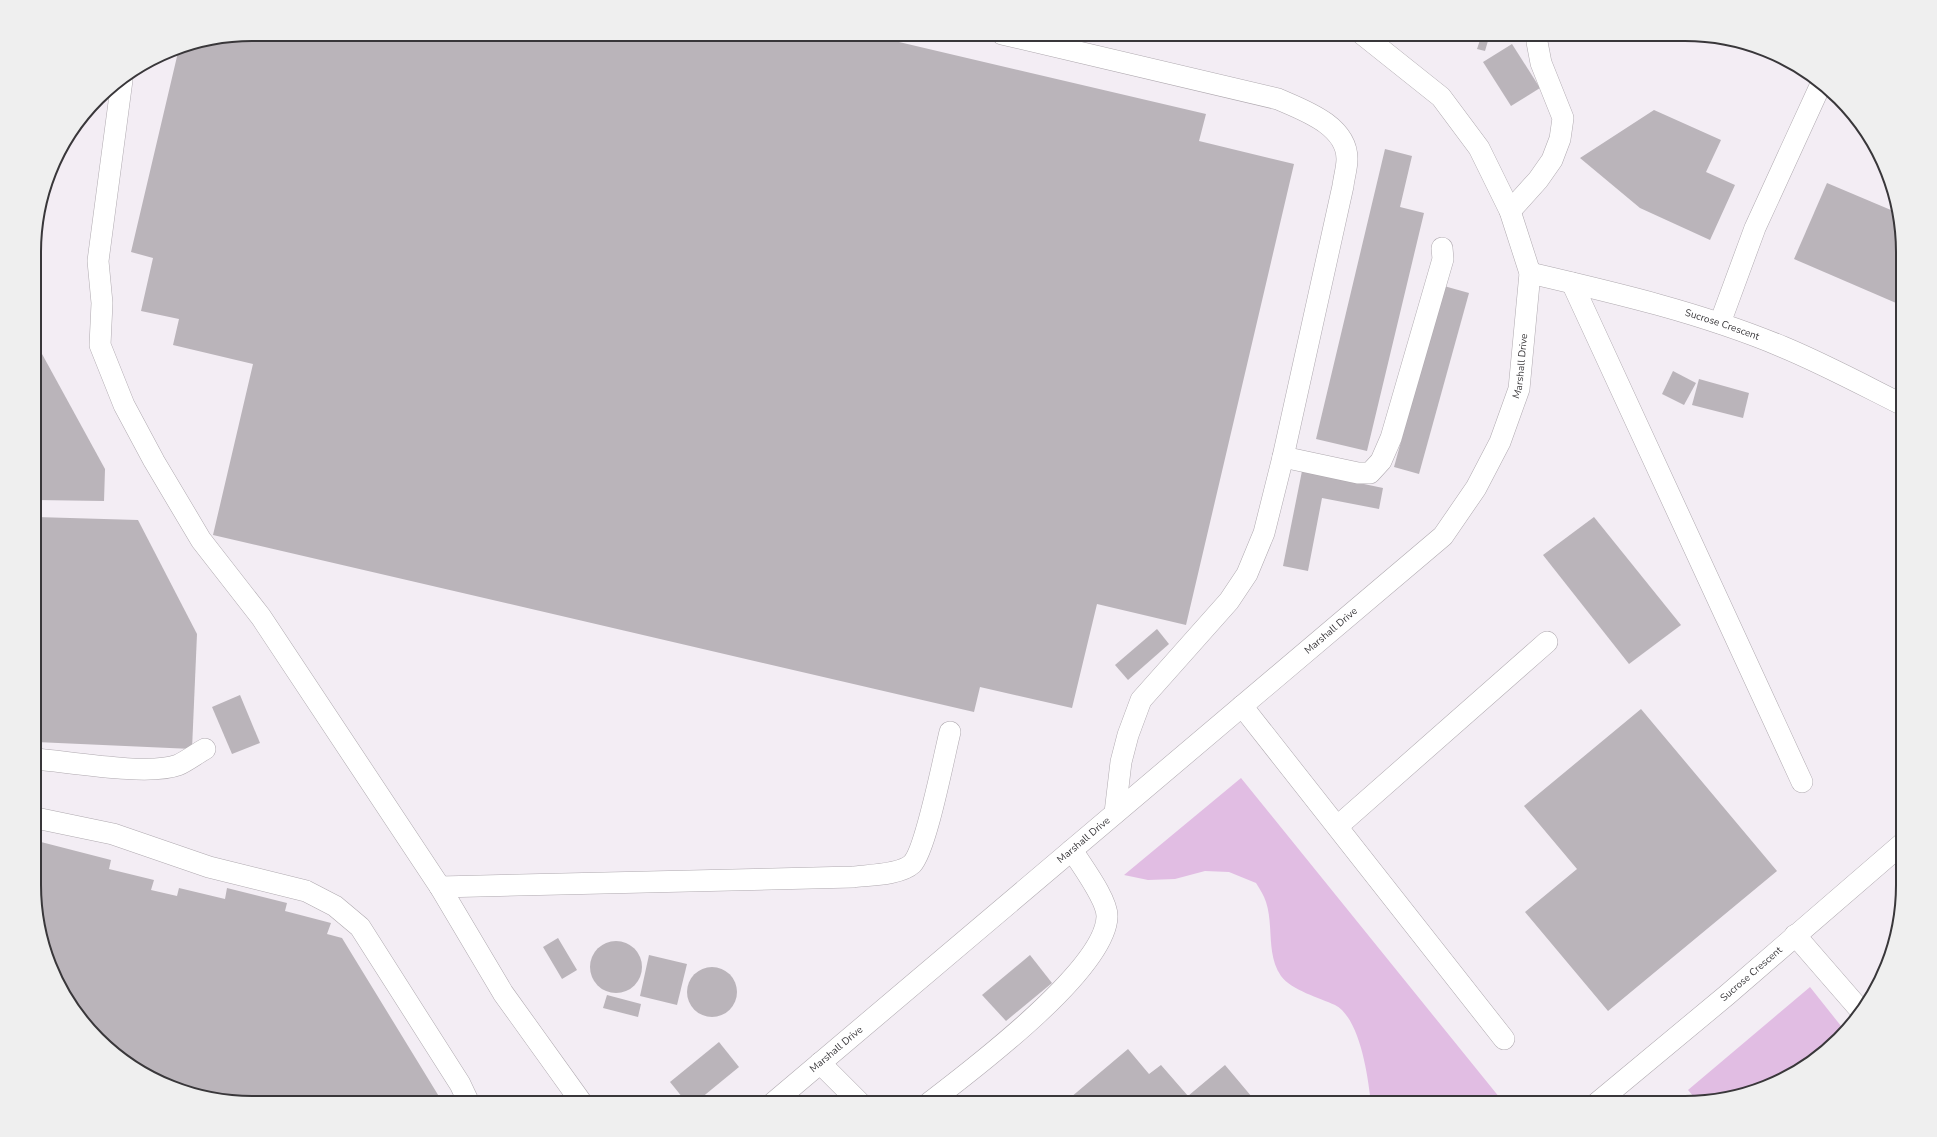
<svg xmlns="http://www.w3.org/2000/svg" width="1937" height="1137" viewBox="0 0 1937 1137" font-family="'Nunito Sans',sans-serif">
	<rect width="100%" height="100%" fill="#f3edf4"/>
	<!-- green -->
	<g fill="#e1bde3">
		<path d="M1241 778 1504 1103H1371C1368 1076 1360 1018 1335 1005 1320 998 1291 990 1281 976 1266 954 1274 927 1266 902 1264 896 1260 889 1256 883L1229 872 1205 871 1175 879 1148 880 1124 875Z"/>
		<path d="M1810 987 1845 1031C1824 1059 1776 1086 1742 1095 1728 1099 1713 1100 1699 1103L1688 1090Z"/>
	</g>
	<!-- building -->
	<g fill="#bab4ba">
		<path d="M252 34H865L1206 114 1199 141 1294 164 1186 625 1097 604 1072 708 980 687 974 712 213 535 253 364 173 345 179 319 141 311 153 258 131 252 179 48Z"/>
		<path d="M1466 34H1490L1485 51 1477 49 1480 40 1465 36Z"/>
		<path d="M1512 44 1540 88 1511 106 1483 62Z"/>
		<path d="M1654 110 1721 140 1706 172 1735 185 1710 240 1640 208 1580 158Z"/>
		<path d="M1385 149 1412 156 1400 207 1424 213 1367 451 1316 439Z"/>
		<path d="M1827 183 1898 213 1903 238V306L1794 259Z"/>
		<path d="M1444 286 1469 293 1419 474 1394 467Z"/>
		<path d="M36 343 105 469 104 501 36 500Z"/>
		<path d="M1673 371 1696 383 1684 405 1662 394Z"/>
		<path d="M1699 379 1749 393 1743 418 1692 405Z"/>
		<path d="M1302 471 1383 488 1379 509 1322 498 1308 571 1283 566Z"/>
		<path d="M36 517 138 520 197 634 192 749 36 742Z"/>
		<path d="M1594 517 1681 625 1629 664 1543 555Z"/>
		<path d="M1157 629 1169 644 1128 680 1115 665Z"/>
		<path d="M240 695 260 743 232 754 212 707Z"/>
		<path d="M1641 709 1777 871 1608 1011 1525 912 1577 869 1524 806Z"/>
		<path d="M41 842 111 860 109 869 154 880 151 890 177 896 179 888 225 899 227 888 287 903 285 911 331 923 327 934 342 938 443 1103H252L195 1096 143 1074 98 1039 71 1006 46 955 36 913V856Z"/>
		<path d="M558 938 577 970 562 979 543 947Z"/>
		<circle cx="616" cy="967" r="26"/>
		<path d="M649 955 687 964 677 1005 640 996Z"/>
		<path d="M1030 955 1052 983 1006 1021 982 995Z"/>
		<circle cx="712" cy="992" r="25"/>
		<path d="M607 995 641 1004 638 1017 603 1008Z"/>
		<path d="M719 1042 739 1067 695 1103H687L670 1082Z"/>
		<path d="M1128 1049 1149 1074 1161 1065 1188 1096 1225 1065 1257 1103H1064Z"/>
	</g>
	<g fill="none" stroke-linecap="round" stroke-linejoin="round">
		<!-- service casing -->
		<g stroke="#afa9af" stroke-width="22">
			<g id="service">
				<path d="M1002 34 1278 99C1303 110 1347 125 1347 159 1347 168 1344 177 1343 186L1283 457 1264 533 1247 574 1229 601 1141 700 1128 735 1121 762 1115 813"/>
				<path d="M122 80 98 261 102 303 100 345 124 405 154 461 201 540 261 617 440 887 503 993 582 1103"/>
				<path d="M1510 211 1538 180 1552 160 1560 139 1563 118 1541 63 1537 42V34"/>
				<path id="s1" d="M1530 273C1616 293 1702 313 1783 347 1824 364 1863 385 1903 405"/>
				<path d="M1572 283 1802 782"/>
				<path d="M1720 323 1755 228 1821 84"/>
				<path d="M1283 457 1358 473H1370L1381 461 1391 438 1443 259 1442 248"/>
				<path d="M1242 706 1504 1039"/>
				<path d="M36 759C70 762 149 776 178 765 187 761 196 754 205 749"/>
				<path d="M36 818 113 834 209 867 306 891 335 906 360 927 460 1084 469 1103"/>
				<path d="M1338 826 1547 642"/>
				<path d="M440 887 853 877C868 875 900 875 912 864 926 850 944 756 950 732"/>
				<path d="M1795 935 1861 1011"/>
				<path d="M820 1063 860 1103"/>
				<path id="s2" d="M773 1103 1443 536 1476 488 1500 442 1519 389 1530 273 1510 211 1479 148 1441 97 1362 34"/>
				<path d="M929 1103C972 1070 1105 970 1107 917 1108 900 1081 865 1072 850"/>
				<path id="s3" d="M1597 1103 1727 995 1903 843"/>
			</g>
		</g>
		<!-- service -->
		<use href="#service" stroke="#fff" stroke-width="21"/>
	</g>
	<g text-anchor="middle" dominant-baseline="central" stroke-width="3" stroke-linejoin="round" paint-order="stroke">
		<!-- street labels -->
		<g font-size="10" fill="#39373a" stroke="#fff">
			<text stroke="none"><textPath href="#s1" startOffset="199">Sucrose Crescent</textPath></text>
			<text stroke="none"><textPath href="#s2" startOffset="1067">Marshall Drive</textPath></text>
			<text stroke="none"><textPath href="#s2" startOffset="731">Marshall Drive</textPath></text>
			<text stroke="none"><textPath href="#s2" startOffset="407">Marshall Drive</textPath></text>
			<text stroke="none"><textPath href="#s3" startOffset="201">Sucrose Crescent</textPath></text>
			<text stroke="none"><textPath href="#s2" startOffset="83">Marshall Drive</textPath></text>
		</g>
	</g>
	<!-- crop -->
	<path d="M0 0H1937V1137H0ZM252 41H1685A211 211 0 0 1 1896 252V885A211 211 0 0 1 1685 1096H252A211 211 0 0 1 41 885V252A211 211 0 0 1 252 41Z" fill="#efefef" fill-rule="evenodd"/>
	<path fill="none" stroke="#39373a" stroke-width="2" d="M252 41H1685A211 211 0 0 1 1896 252V885A211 211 0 0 1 1685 1096H252A211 211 0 0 1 41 885V252A211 211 0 0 1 252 41Z"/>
</svg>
